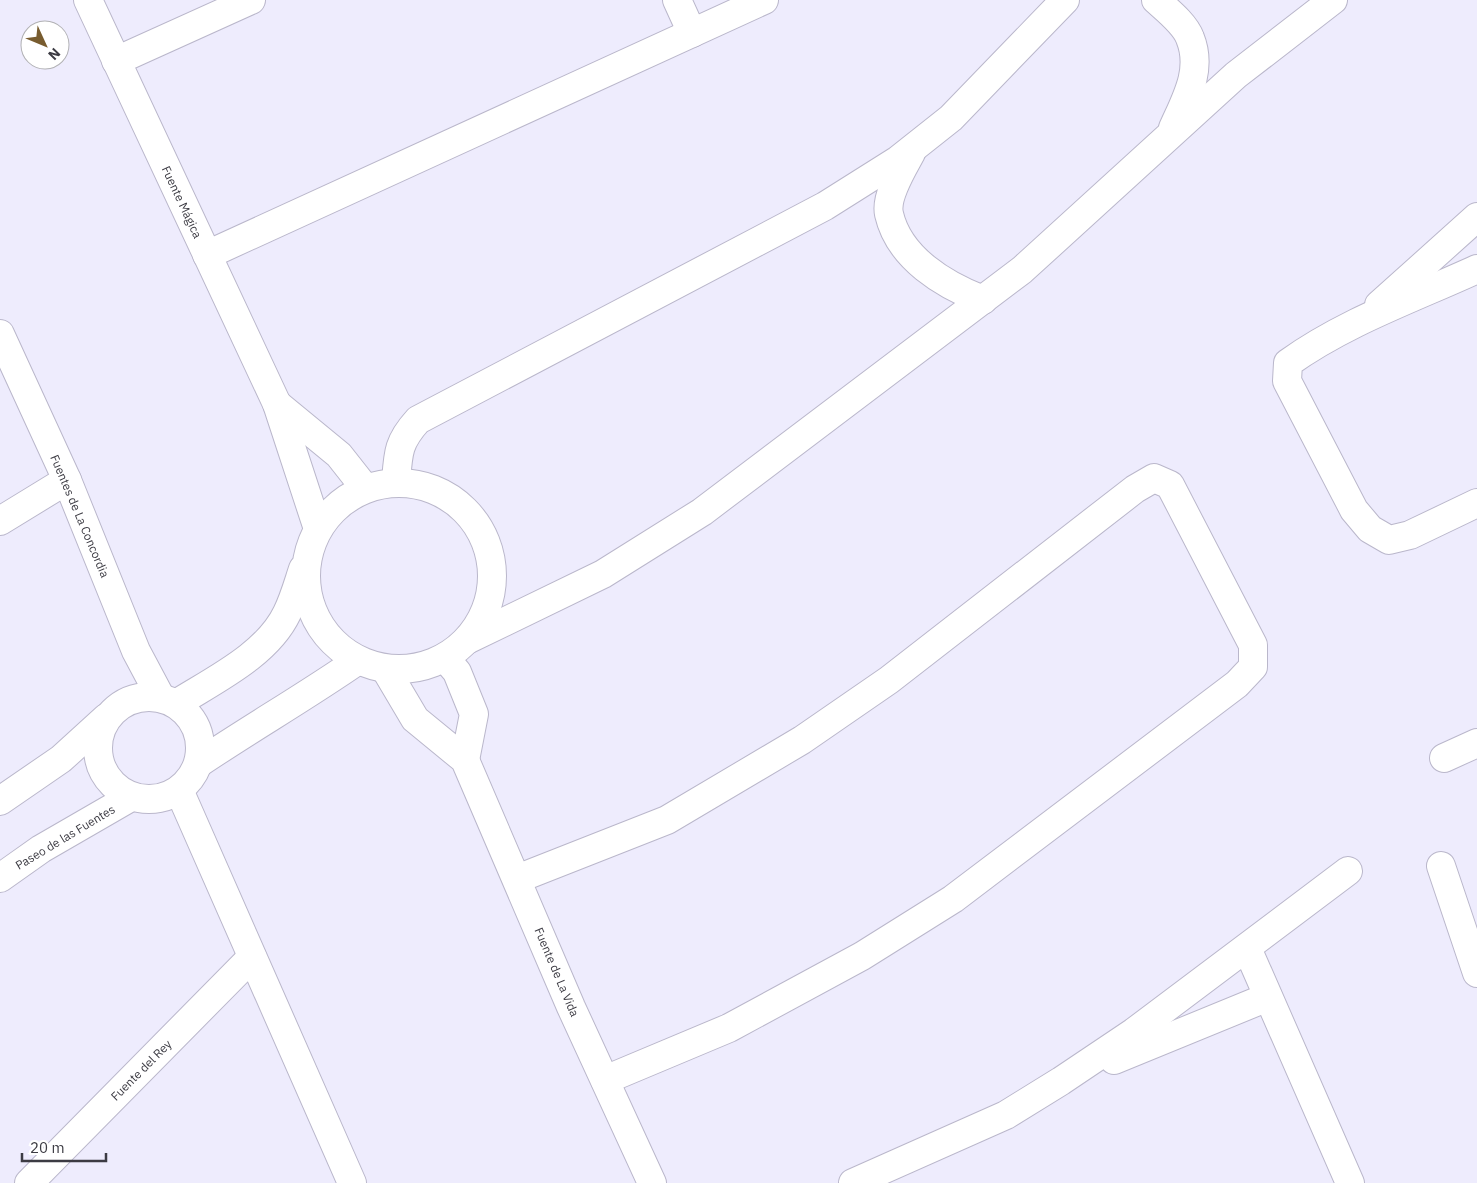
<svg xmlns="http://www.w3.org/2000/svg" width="1477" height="1183" viewBox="0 0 1477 1183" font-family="'IBM Plex Sans',sans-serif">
	<rect width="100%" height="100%" fill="#eeecfd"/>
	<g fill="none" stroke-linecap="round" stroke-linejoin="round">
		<!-- minor casing -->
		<g stroke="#bab7cb" stroke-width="30">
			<g id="minor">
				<path d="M88 0 277 404 318 529"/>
				<path d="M677 0 692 33"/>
				<path d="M1156 0C1167 10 1185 24 1190 38 1203 70 1186 99 1173 128"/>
				<path d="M116 61 251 0"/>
				<path d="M911 153C903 168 885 196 889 214 899 258 944 285 983 300"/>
				<path d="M207 255 764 0"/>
				<path d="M1477 269C1414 298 1345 322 1288 363L1287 381 1354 510 1370 529 1389 540 1410 535 1477 503"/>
				<path d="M1379 305 1477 217"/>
				<path d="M0 334 67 480 136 651 161 698"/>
				<path d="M277 404 339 455 365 488"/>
				<path d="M396 482C398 453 398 442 418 420L825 206 898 160 951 118 1065 0"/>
				<circle cx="399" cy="576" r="93"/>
				<path d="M0 521 67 480"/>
				<path d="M469 639 603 574 702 512 1022 270 1236 75 1333 0"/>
				<path d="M445 658 457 672 474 714 465 760"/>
				<path d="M386 670 415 719 465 760 571 1007 652 1183"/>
				<circle cx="149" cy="748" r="51"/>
				<path d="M176 704C214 680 267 655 287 613 294 599 298 584 303 569"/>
				<path d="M1444 758 1477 743"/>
				<path d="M199 763C251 728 305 697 357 661"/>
				<path d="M179 790 352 1183"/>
				<path d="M0 801 61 759 106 718"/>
				<path d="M1441 866 1477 973"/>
				<path d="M0 878 41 849 131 797"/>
				<path d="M517 879 667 820 802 740 889 680 1135 489 1154 478 1170 485 1253 645V667L1237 684 953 899 862 956 729 1028 605 1080"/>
				<path d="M1247 948 1350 1183"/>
				<path d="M1114 1060 1268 997"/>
				<path d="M29 1183 252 957"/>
				<path d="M853 1183 1006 1115 1061 1081 1134 1032 1348 871"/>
			</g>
		</g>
		<!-- minor -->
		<use href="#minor" stroke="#fff" stroke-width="28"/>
	</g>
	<g text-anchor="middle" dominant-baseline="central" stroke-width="4.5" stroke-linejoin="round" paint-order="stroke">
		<!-- street labels -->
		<g font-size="12" fill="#3c3b43" stroke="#fff">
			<text transform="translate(182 202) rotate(65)">Fuente Mágica</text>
			<text transform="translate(80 516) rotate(67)">Fuentes de La Concordia</text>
			<text transform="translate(65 837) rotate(-31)">Paseo de las Fuentes</text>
			<text transform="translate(557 972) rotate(67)">Fuente de La Vida</text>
			<text transform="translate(141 1070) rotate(-45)">Fuente del Rey</text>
		</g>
	</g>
	<!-- north arrow -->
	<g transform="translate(45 45) rotate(134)"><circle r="24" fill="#ffffff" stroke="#b1b1b4"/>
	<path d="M0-4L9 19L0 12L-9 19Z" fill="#785c2f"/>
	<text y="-8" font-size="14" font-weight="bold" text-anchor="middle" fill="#3c3b43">N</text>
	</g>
	<!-- scale -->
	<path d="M22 1153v8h84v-8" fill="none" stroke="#3c3b43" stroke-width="2.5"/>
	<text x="30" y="1153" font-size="15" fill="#3c3b43" stroke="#ffffff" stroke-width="4" paint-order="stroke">20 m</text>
</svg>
